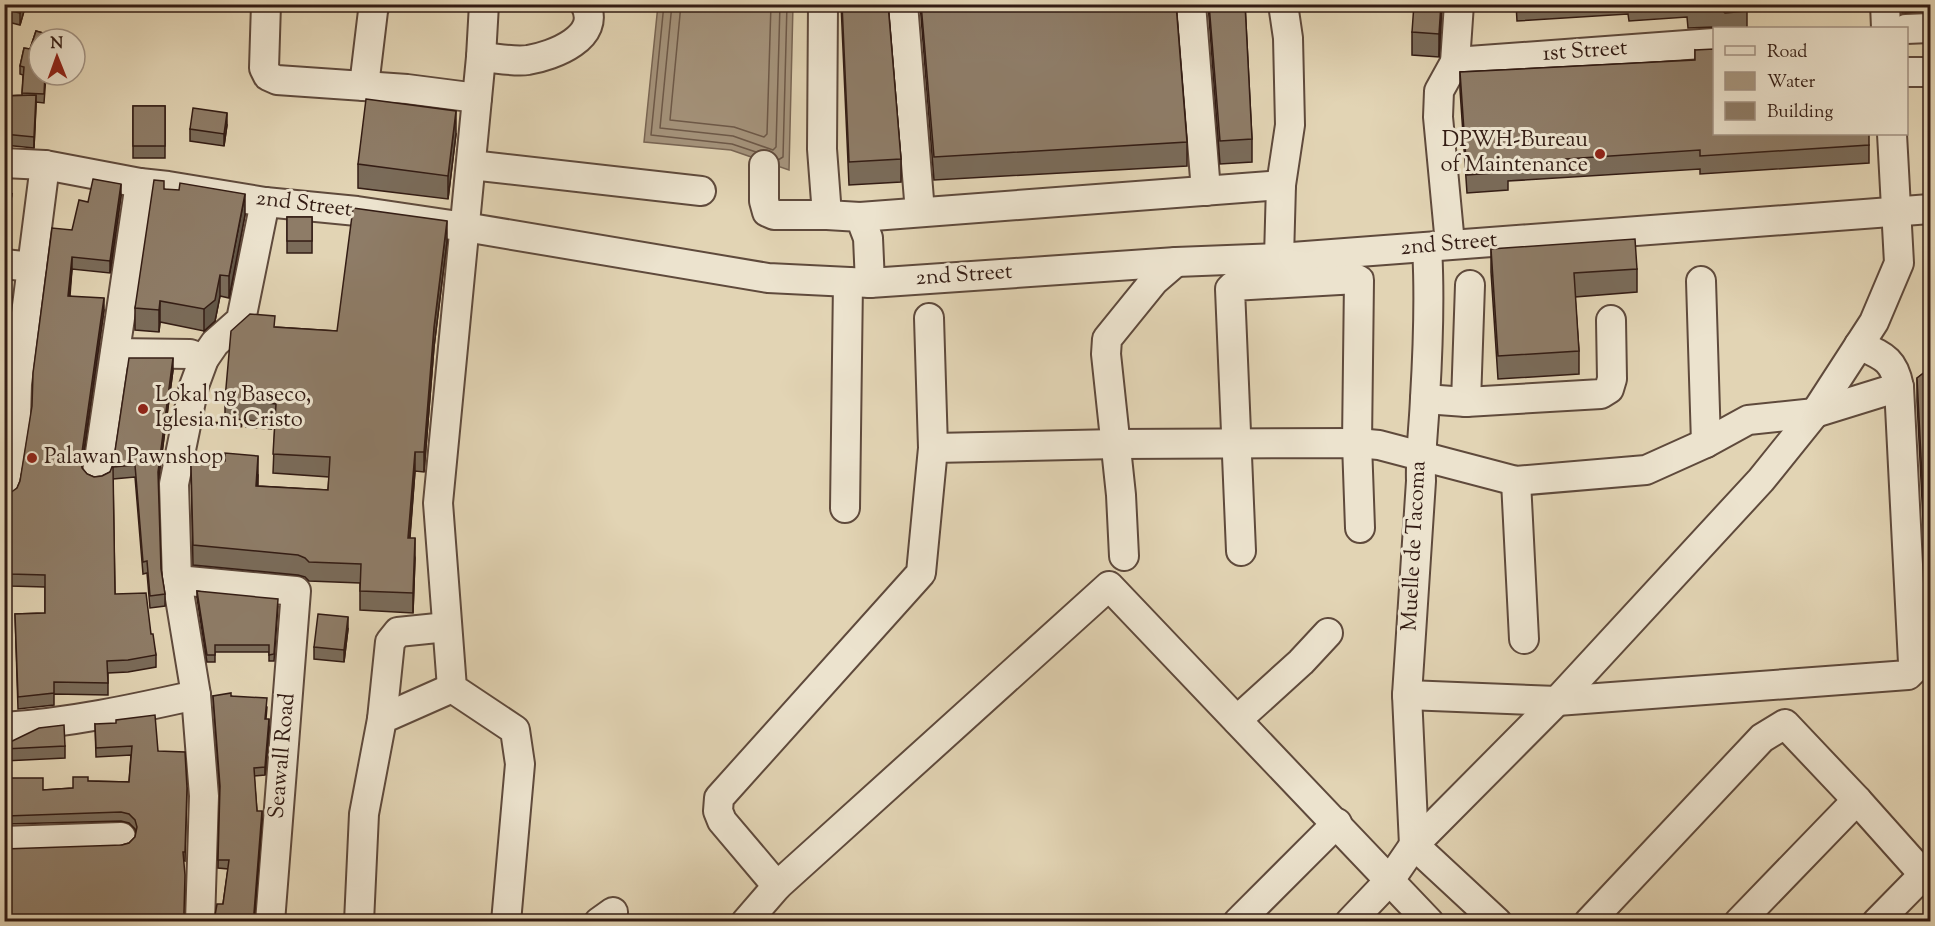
<svg xmlns="http://www.w3.org/2000/svg" width="1935" height="926" viewBox="0 0 1935 926" font-family="'Sorts Mill Goudy',serif">
	<rect width="100%" height="100%" fill="#e2d4b4"/>
	<filter id="stains"><feTurbulence type="fractalNoise" baseFrequency=".00333" numOctaves="4"/><feColorMatrix values="0 0 0 0 .2 0 0 0 0 .09 0 0 0 0 .02 0 0 0 .5 -.17"/></filter>
	<radialGradient id="worn" r=".72"><stop offset=".6" stop-color="#630" stop-opacity="0"/><stop offset="1" stop-color="#630" stop-opacity=".3"/></radialGradient>
	<!-- water -->
	<path fill="#a6957e" stroke="#786554" stroke-width="1.5" d="M658 5H793L789 170 731 150 644 142Z"/>
	<g fill="none" stroke-linecap="round" stroke-linejoin="round">
		<!-- shore -->
		<g stroke="#6c5849" stroke-width="1.5">
			<path d="M664 4 651 135 732 144 756 152"/>
			<path d="M672 4 660 128 733 136 773 150 776 147 780 4"/>
			<path d="M681 4 670 120 734 127 764 137 767 134 771 4"/>
			<path d="M778 160 783 157 787 4"/>
		</g>
		<!-- minor casing -->
		<g stroke="#5f4a3c" stroke-width="32">
			<g id="minor">
				<path d="M266 4 264 68 268 76 277 80 407 89 477 98"/>
				<path d="M823 4 822 149 827 215 860 217 868 238 870 283"/>
				<path d="M903 4 920 212"/>
				<path d="M1191 4 1206 191"/>
				<path d="M1885 4 1886 28"/>
				<path d="M1906 29 1930 28"/>
				<path d="M481 57 484 4"/>
				<path d="M1455 62 1714 43"/>
				<path d="M1906 72H1930"/>
				<path d="M364 86 373 11 375 4"/>
				<path d="M4 163 45 165 140 183 168 186 265 202 357 211 465 227 768 278 870 283 1176 262 1279 258 1930 209"/>
				<path d="M471 165 701 191"/>
				<path d="M764 165V201L767 212 774 215H827"/>
				<path d="M860 217 1281 185"/>
				<path d="M1450 244 1438 117 1439 91 1455 62 1459 4"/>
				<path d="M1279 258 1281 185 1290 125 1288 38 1283 4"/>
				<path d="M4 264 32 267"/>
				<path d="M1701 281 1706 443"/>
				<path d="M929 318 933 448"/>
				<path d="M115 353 190 354 204 359"/>
				<path d="M1425 399 1466 402 1601 394 1609 389 1612 379 1611 320"/>
				<path d="M1466 402 1470 285"/>
				<path d="M97 473 140 183"/>
				<path d="M1516 481 1524 639"/>
				<path d="M4 490 16 416 17 384 45 165"/>
				<path d="M845 508 848 282"/>
				<path d="M1241 551 1230 289 1233 286 1357 279 1359 280 1357 443 1360 528"/>
				<path d="M1124 556 1121 495 1106 354 1107 339 1154 281 1176 262"/>
				<path d="M177 580 296 591 270 922"/>
				<path d="M1407 695 1557 701 1908 675 1913 670V663L1899 387C1894 359 1883 356 1859 345"/>
				<path d="M382 719 390 642 398 632 447 627"/>
				<path d="M1237 720 1301 662 1328 633"/>
				<path d="M4 727C69 723 133 709 196 695"/>
				<path d="M4 841 121 837"/>
				<path d="M1414 845 1407 695 1421 481C1420 453 1424 426 1425 398 1428 348 1430 297 1427 247"/>
				<path d="M1414 845 1497 922"/>
				<path d="M777 886 1109 586 1429 922"/>
				<path d="M200 922 204 796 196 695 177 580 174 484 194 386 204 359 215 343 241 320 265 202"/>
				<path d="M359 922 364 814 382 719 452 688"/>
				<path d="M506 922 520 764 515 730 452 688 438 503 481 57C496 58 513 62 528 60 553 56 603 37 585 4"/>
				<path d="M599 922 613 912"/>
				<path d="M746 922 777 886 722 821 718 811 719 798 921 573 933 448 1116 444 1357 443 1379 445 1516 481 1646 470 1706 443 1748 420 1815 413 1899 387"/>
				<path d="M1238 922 1337 823"/>
				<path d="M1350 922 1390 880 1414 845 1557 701 1761 480 1815 413 1874 322 1899 263 1892 134"/>
				<path d="M1589 922 1762 738 1785 724 1857 800"/>
				<path d="M1739 922 1857 800 1924 875"/>
				<path d="M1877 922 1930 868"/>
			</g>
		</g>
		<!-- path -->
		<g stroke="#331c14" stroke-width="4" stroke-dasharray="4.5 3" stroke-linecap="butt">
			<path d="M5 242 11 192"/>
			<path d="M208 423 274 428 275 421"/>
		</g>
		<!-- minor -->
		<use href="#minor" stroke="#ece3ce" stroke-width="28"/>
	</g>
	<!-- wall -->
	<g fill="#7a6b59" stroke="#331c14" stroke-width="1.5">
		<path d="M4 4H26L20 25 4 21Z"/>
		<path d="M841 4H888L901 159V182L849 185Z"/>
		<path d="M920 4H1176L1187 142V166L934 180Z"/>
		<path d="M1208 4H1245L1252 139V162L1220 164Z"/>
		<path d="M1442 4 1439 57 1412 55V32Z"/>
		<path d="M1516 4H1747V28H1721L1713 27 1688 28 1687 17 1629 21 1628 14 1517 21Z"/>
		<path d="M1901 4H1930V11L1902 13Z"/>
		<path d="M36 31 57 37V39H39V75H46L44 103 36 102 34 148 4 145V96L22 95 23 75 20 74V66L24 48 30 49Z"/>
		<path d="M1695 50 1869 145V163L1700 174V169L1508 181V190L1467 193 1460 90V72L1695 60Z"/>
		<rect x="133" y="106" width="32" height="52"/>
		<path d="M227 125 224 146 190 141V129Z"/>
		<path d="M456 134 448 199 358 188V164Z"/>
		<path d="M164 189 245 215 229 298 220 296 215 321 204 331 160 322 159 332 135 330V308Z"/>
		<path d="M121 196 110 273 72 269 70 296 104 310 82 465V468L87 474 94 477 102 476 110 472 173 370 158 482 161 569 165 594V606L150 608 147 573 143 574 135 477 113 479 115 594 151 634 156 655V667L128 672 108 673V695L54 694V705L18 709 15 614 45 613V587L10 586 8 499 17 488 20 481 72 230 88 202Z"/>
		<rect x="287" y="217" width="25" height="36"/>
		<path d="M447 241 434 347 424 472 415 471 410 538 415 558 413 613 360 610V583L309 581 305 577 298 575 193 565 191 466 258 475V486L328 490 329 477 273 473 275 423 225 418V399L275 327 337 331Z"/>
		<path d="M1491 249 1637 269V292L1575 297 1579 351V374L1498 379 1491 272Z"/>
		<path d="M1930 368V539L1924 540 1917 401V378Z"/>
		<path d="M197 591 278 606 274 661H269V652H215V662H207L197 598Z"/>
		<path d="M348 629 344 662 314 659V647Z"/>
		<path d="M213 696H231L267 707 266 719 269 727 265 775 254 776 257 811 262 819 254 915 223 904 228 869 218 868 220 792Z"/>
		<path d="M95 724 158 751 187 788 185 861 122 845 129 843 135 837 136 832 135 829 129 823 121 821 6 824V813H4V778L43 790 73 788 88 781 129 782 131 755 96 757Z"/>
		<path d="M4 745 65 746V758L4 761Z"/>
	</g>
	<!-- shaded-wall -->
	<g fill="#635748" stroke="#331c14" stroke-width="1.5">
		<path d="M22 4H26L20 25V13Z"/>
		<path d="M1441 4H1442L1439 57V34Z"/>
		<path d="M36 95V107L34 148V137Z"/>
		<path d="M456 111V134L448 199V176Z"/>
		<path d="M227 113V125L224 146V134Z"/>
		<path d="M121 184V196L110 273V261Z"/>
		<path d="M245 194V215L229 298V276Z"/>
		<path d="M447 221V241L434 347 424 472V452L434 327Z"/>
		<path d="M72 257V269L68 308V296Z"/>
		<path d="M220 275V296L215 321 204 331V309Z"/>
		<path d="M104 298V310L81 471V459Z"/>
		<path d="M160 301V322L159 332V310Z"/>
		<path d="M173 358V370L158 484V472Z"/>
		<path d="M415 452V471L408 558V538Z"/>
		<path d="M258 456V475L256 506V486Z"/>
		<path d="M415 538V558L413 613V593Z"/>
		<path d="M348 617V629L344 662V650Z"/>
		<path d="M269 719V727L265 775V767Z"/>
		<path d="M262 811V819L254 921V913Z"/>
	</g>
	<!-- building -->
	<g fill="#8e7c67" stroke="#331c14" stroke-width="1.5">
		<path d="M4 4H22L20 13 4 9Z"/>
		<path d="M842 4H888L901 159 849 162Z"/>
		<path d="M921 4H1176L1187 142 934 157Z"/>
		<path d="M1209 4H1245L1252 139 1220 141Z"/>
		<path d="M1414 4H1441L1439 34 1412 32Z"/>
		<path d="M1688 4H1747V11L1725 13 1721 9 1713 8 1688 9Z"/>
		<path d="M36 31 57 37 56 39H39V75H45L44 94 22 93 24 67 20 66 24 48 30 49Z"/>
		<path d="M1714 49V134H1869V145L1700 156V150L1507 163 1508 172 1467 175 1460 72 1695 60V50Z"/>
		<path d="M36 95 34 137 4 134V96Z"/>
		<path d="M366 99 456 111 448 176 358 164Z"/>
		<rect x="133" y="106" width="32" height="40"/>
		<path d="M193 108 227 113 224 134 190 129Z"/>
		<path d="M93 179 121 184 110 261 72 257 68 296 104 298 81 459 82 468 87 474 94 477 102 476 110 472 113 464 129 358H173L158 472 161 569 165 594 150 596 147 561 143 562 135 465 113 467 115 594 146 593 151 634H153L156 655 128 660 107 661 108 683 54 682V693L18 697 15 614 45 613V575L10 574 8 499 10 493 17 488 20 481 32 406 33 373 52 228 72 230 79 200 88 202Z"/>
		<path d="M154 180 164 181V189L179 190 180 183 245 194 229 276 220 275 215 300 204 309 160 301 159 310 135 308Z"/>
		<path d="M353 208 447 221 434 327 424 452H415L408 538H415L413 593 360 591 361 564 309 562 305 558 298 555 193 545 191 466V461H225V453L258 456 256 486 328 490 330 457 273 454 276 404 225 399 231 331 250 314 275 316 274 327 337 331Z"/>
		<rect x="287" y="217" width="25" height="24"/>
		<path d="M1635 239 1637 269 1574 273 1579 351 1498 356 1491 249Z"/>
		<path d="M1930 368V517H1924L1917 378Z"/>
		<path d="M197 591 278 599 274 654 269 655V645H215V655H207Z"/>
		<path d="M318 614 348 617 344 650 314 647Z"/>
		<path d="M231 693V696L267 698 265 719H269L265 767 254 768 257 811H262L254 913 256 921H214L217 904H223L229 860H218L220 786 213 696Z"/>
		<path d="M155 715 158 751 185 752 187 788 185 852H183L185 875 184 913 186 921H4V849L122 845 129 843 135 837 137 827 135 820 129 814 121 812 6 816V804H4V778H43V790L73 788V777H88V781L129 782 132 746 96 748 95 724 116 723V720Z"/>
		<path d="M64 725 65 746 4 749V745L39 728Z"/>
	</g>
	<!-- markers -->
	<g fill="#8f2418" stroke="#ece3ce" stroke-width="2">
		<circle cx="1600" cy="154" r="6"/>
		<circle cx="143" cy="409" r="6"/>
		<circle cx="32" cy="458" r="6"/>
	</g>
	<g text-anchor="middle" dominant-baseline="central" stroke-width="6" stroke-linejoin="round" paint-order="stroke">
		<!-- street labels -->
		<g font-size="22" fill="#331c14" stroke="#ece3ce">
			<text transform="translate(1585 52) rotate(-4)">1st Street</text>
			<text transform="translate(304 205) rotate(7)">2nd Street</text>
			<text transform="translate(1449 245) rotate(-5)">2nd Street</text>
			<text transform="translate(964 276) rotate(-4)">2nd Street</text>
			<text transform="translate(1415 546) rotate(-87)">Muelle de Tacoma</text>
			<text transform="translate(283 756) rotate(-85)">Seawall Road</text>
		</g>
		<!-- poi labels -->
		<g font-size="22" fill="#331c14" stroke="#ece3ce" text-anchor="start">
			<text x="1588" y="141" text-anchor="end">DPWH-Bureau<tspan x="1588" dy="25">of Maintenance</tspan></text>
			<text x="155" y="396">Lokal ng Baseco,<tspan x="155" dy="25">Iglesia ni Cristo</tspan></text>
			<text x="44" y="458">Palawan Pawnshop</text>
		</g>
	</g>
	<!-- margin -->
	<rect width="1935" height="926" fill="none" stroke="#e2d4b4" stroke-width="24"/>
	<rect x="6" y="6" width="1923" height="914" fill="none" stroke="#331c14" stroke-width="3"/>
	<rect x="12" y="12" width="1911" height="902" fill="none" stroke="#331c14" stroke-width="1.5"/>
	<!-- legend -->
	<rect x="1713" y="27" width="195" height="108" fill="#ece3ce" stroke="#a29384" stroke-width="1.5"/>
	<rect x="1725" y="46" width="30" height="9" fill="#ece3ce" stroke="#a29384" stroke-width="1.5"/>
	<text x="1767" y="57" font-size="18" fill="#331c14">Road</text>
	<rect x="1725" y="72" width="30" height="18" fill="#a6957e" stroke="#a29384" stroke-width="1.5"/>
	<text x="1767" y="87" font-size="18" fill="#331c14">Water</text>
	<rect x="1725" y="102" width="30" height="18" fill="#8e7c67" stroke="#a29384" stroke-width="1.5"/>
	<text x="1767" y="117" font-size="18" fill="#331c14">Building</text>
	<!-- north arrow -->
	<g transform="translate(57 57) rotate(359)"><circle r="28" fill="#ece3ce" stroke="#a29384" stroke-width="1.5"/>
	<path d="M0-4.5L10 22L0 15L-10 22Z" fill="#8f2418"/>
	<text y="-9" font-size="16" font-weight="bold" text-anchor="middle" fill="#331c14">N</text>
	</g>
	<rect width="100%" height="100%" filter="url(#stains)"/>
	<rect width="100%" height="100%" fill="url(#worn)"/>
</svg>
